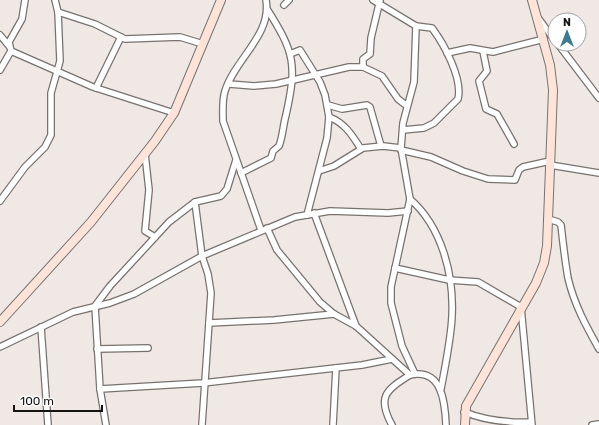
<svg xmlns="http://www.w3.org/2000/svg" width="599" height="425" viewBox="0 0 599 425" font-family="Rubik,sans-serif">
	<rect width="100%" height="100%" fill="#efe8e5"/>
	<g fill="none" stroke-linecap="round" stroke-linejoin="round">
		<!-- street casing -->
		<g stroke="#78726f" stroke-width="8">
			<g id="street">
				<path d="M373 0 416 26 432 28C444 44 463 79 458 99L434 123 424 128 403 130"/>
				<path d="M284 5 289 0"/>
				<path d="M58 12 95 24 125 39 180 37 203 44"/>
				<path d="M539 19 555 41"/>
				<path d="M0 35 9 46"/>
				<path d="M558 44 599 98"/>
				<path d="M11 51 93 87 174 113"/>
				<path d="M483 51 487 71 479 81 486 109 497 114 514 144"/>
				<path d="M447 53 470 48 493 52 544 39"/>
				<path d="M290 54 300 50 320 82 325 95 329 117 327 138 307 215"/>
				<path d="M363 67V59L370 54 371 38 380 0"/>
				<path d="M0 70 11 51 9 42 22 19 25 0"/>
				<path d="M229 84 254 86 276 84 349 67H363L382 76 398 99 407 106"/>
				<path d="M96 88 121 37"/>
				<path d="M328 105 342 109 367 105 370 107 381 146"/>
				<path d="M329 117C345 123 352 135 361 149"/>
				<path d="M401 150 431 157 463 171 488 179 515 180 519 170 523 167 550 161"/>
				<path d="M145 154 149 190 145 231 155 237"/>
				<path d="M550 165 599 173"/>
				<path d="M319 171 334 166 363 148 383 146 401 148"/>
				<path d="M241 173 271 158 273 151 279 146C283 136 283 125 286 115 297 65 295 53 267 9"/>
				<path d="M410 199C442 227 454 275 452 316 451 339 445 367 441 389"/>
				<path d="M0 201 25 167 45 147 51 135V93L60 61 58 12 55 0"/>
				<path d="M195 202 202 256 208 274 211 293 202 425"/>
				<path d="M314 213 356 326"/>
				<path d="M548 219 558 222 561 225C563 243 565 261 568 278 574 304 586 326 599 349"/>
				<path d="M267 228 277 250 320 302 334 314 356 326 410 375C442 368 445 402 446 425"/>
				<path d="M261 230 223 121C223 111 222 100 225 91 235 59 272 35 266 0"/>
				<path d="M395 268 449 280 478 282 521 307 532 425"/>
				<path d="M209 323 274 320 334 314"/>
				<path d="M41 327 48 425"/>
				<path d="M0 347 73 312 110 303 134 294 202 256 295 217 330 211 388 213 408 211"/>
				<path d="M97 349 148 348"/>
				<path d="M415 374 402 346 391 303V287L410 199 401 148 403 123 414 82 416 26"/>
				<path d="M100 389 203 383 362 365 392 359"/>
				<path d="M464 412C487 421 508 423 531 422"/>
				<path d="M106 425 100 389 95 306 110 286 169 222 195 202 221 196 227 189 236 160"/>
				<path d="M333 425 336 368"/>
				<path d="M392 425C377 398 385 390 410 375"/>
				<path d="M592 425 599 424"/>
			</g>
		</g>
		<!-- secondary casing -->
		<g stroke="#78726f" stroke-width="10">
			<g id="secondary">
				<path d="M0 322 91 222 155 141 174 113 221 0"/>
				<path d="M465 425 466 406 536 283 544 263 547 246 553 90 550 65 532 0"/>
			</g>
		</g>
		<!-- street -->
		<use href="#street" stroke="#fff" stroke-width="5.5"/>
		<!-- secondary -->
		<use href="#secondary" stroke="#fde3d8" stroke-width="8"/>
	</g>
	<!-- north arrow -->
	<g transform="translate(567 32)"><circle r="19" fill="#ffffff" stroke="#a2a1a1"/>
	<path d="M0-3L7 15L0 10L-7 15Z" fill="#3b7a8f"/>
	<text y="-6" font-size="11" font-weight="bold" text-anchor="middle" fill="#161413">N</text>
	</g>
	<!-- scale -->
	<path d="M14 405v6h88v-6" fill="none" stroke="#161413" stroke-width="2"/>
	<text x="20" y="405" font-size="12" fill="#161413" stroke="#ffffff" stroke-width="3" paint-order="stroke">100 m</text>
</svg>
